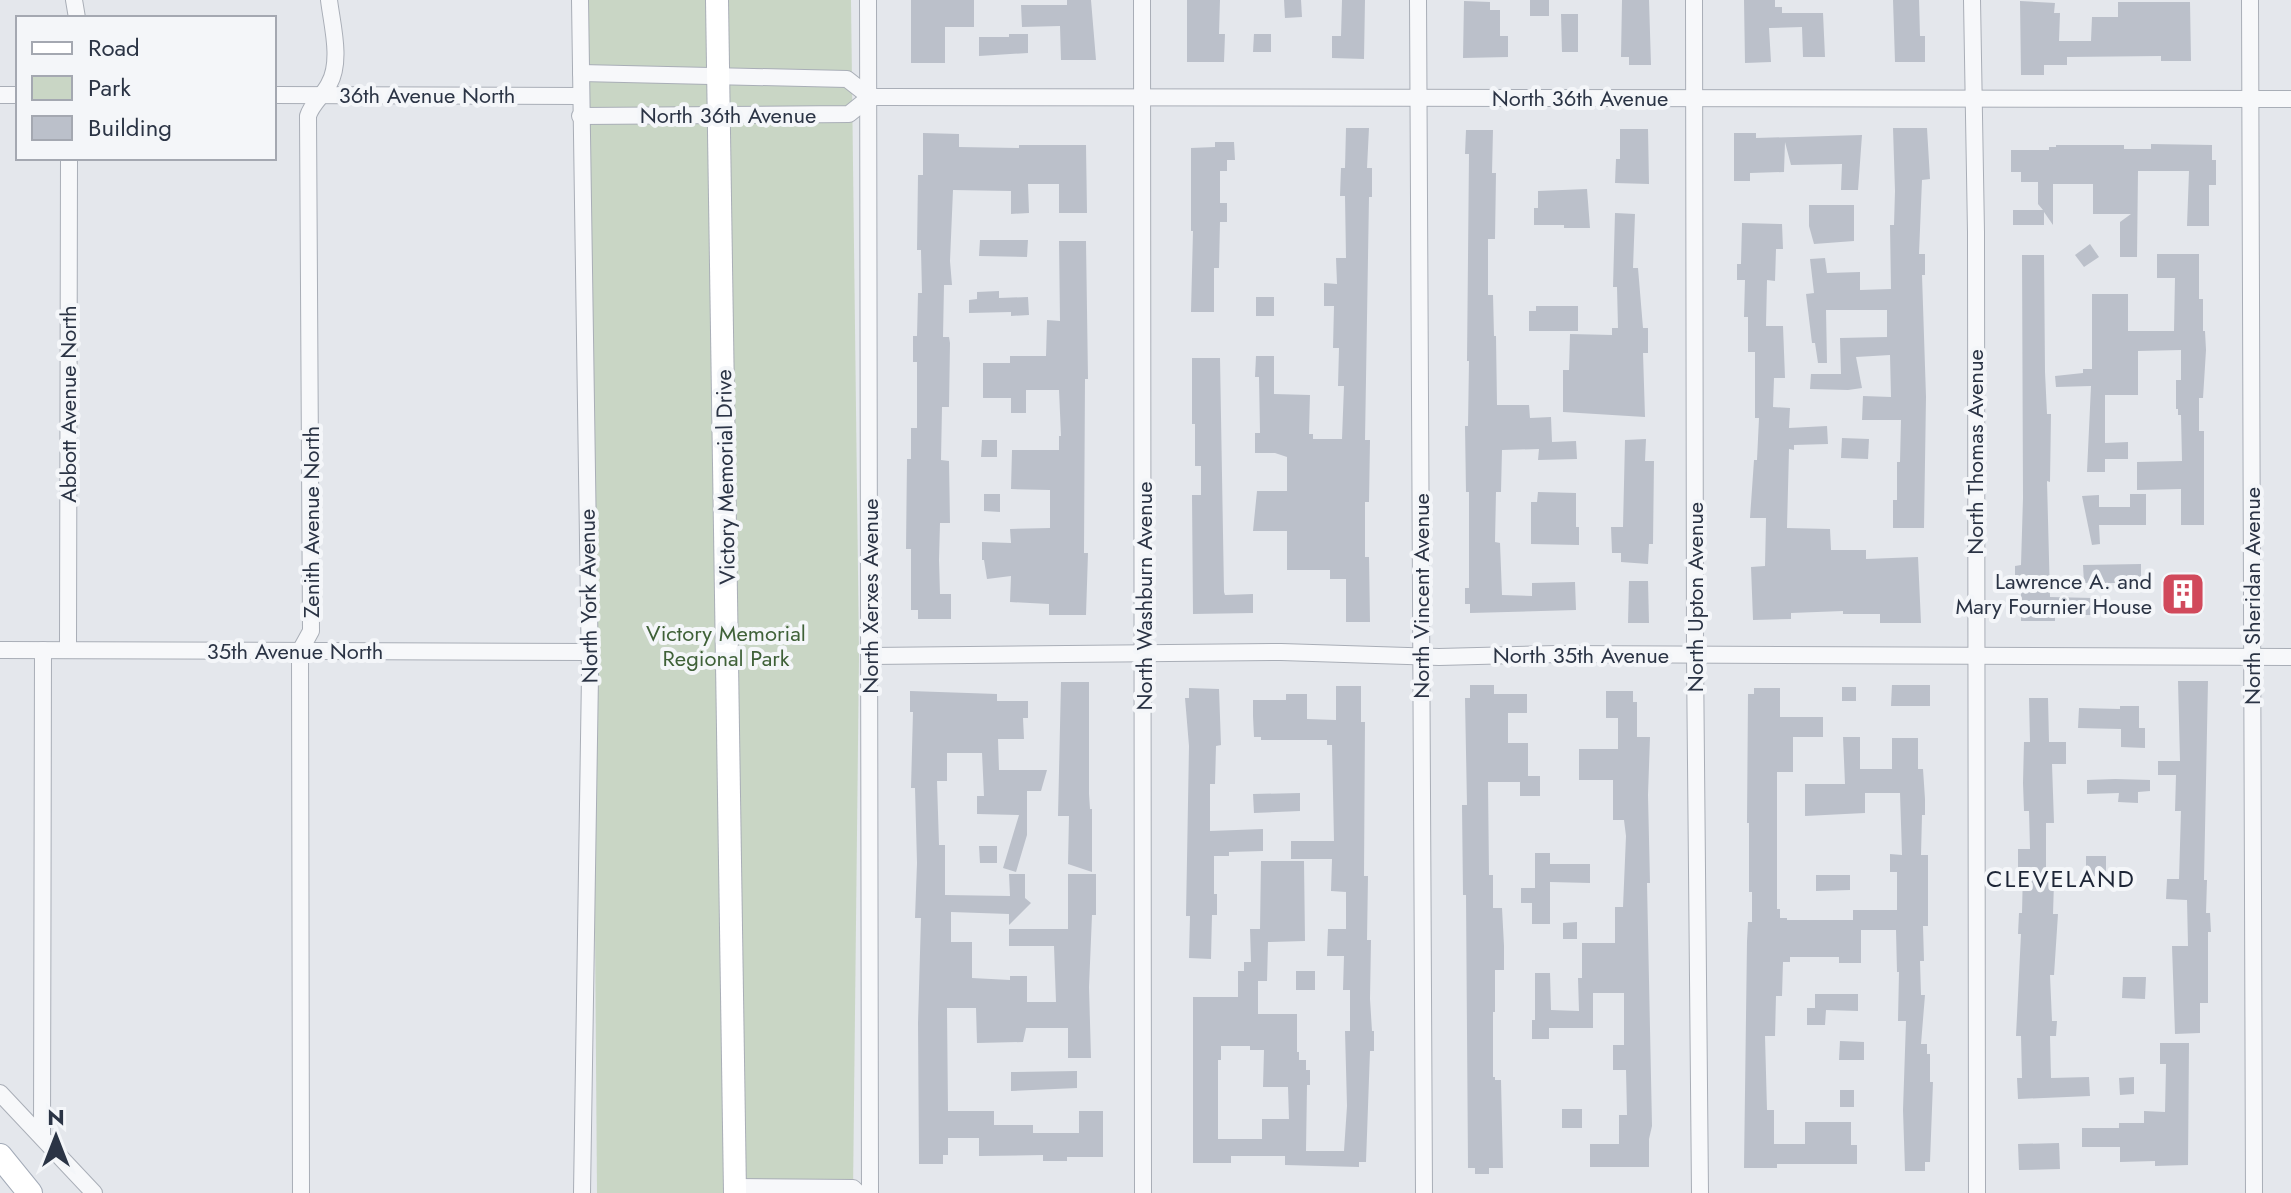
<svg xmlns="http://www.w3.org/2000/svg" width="2291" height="1193" viewBox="0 0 2291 1193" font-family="Jost,sans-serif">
	<rect width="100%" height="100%" fill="#e4e7ec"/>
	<!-- green -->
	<path fill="#c9d6c5" d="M588 0H851L859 654 853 1193H597Z"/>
	<!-- building -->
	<g fill="#bbc0ca" fill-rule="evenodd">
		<path d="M911 0H974V27H945V63H911Z"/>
		<path d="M1067 0H1091L1096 60H1061L1060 26 1022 27 1021 5H1067Z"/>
		<path d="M1187 0H1220L1219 34H1225L1224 62H1187Z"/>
		<path d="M1284 0H1301L1302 17 1285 18Z"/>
		<path d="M1342 0H1365L1364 59 1332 58V36H1341Z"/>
		<rect x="1530" y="0" width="19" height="16"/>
		<path d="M1622 0H1649L1651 65H1629V57H1621Z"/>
		<path d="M1744 0H1775V7H1782V13H1823L1825 57H1803L1802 27 1769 28 1771 62 1745 63Z"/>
		<path d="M1893 0H1919L1920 36H1925V62H1895Z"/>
		<path d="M1464 1 1490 2V10H1500V36H1508V57L1463 58Z"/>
		<path d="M2020 1 2055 3 2054 13H2060L2059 41H2091L2092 17H2118V2H2190L2191 61H2161V56L2067 57V65H2044V75H2021Z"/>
		<path d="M1561 14H1578V52H1562Z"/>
		<path d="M1009 34H1028V53L979 56V37H1009Z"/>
		<path d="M1254 34H1271V52H1253Z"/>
		<path d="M1346 128H1369L1367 168H1372V197H1369L1365 440H1370L1369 502H1365V557H1369L1370 622H1346V579H1330V570H1287V531H1253L1257 491H1287V457L1275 453H1255V433H1260L1259 377H1255L1256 356H1274V394L1310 395 1309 434H1313V439H1342L1344 386H1338L1339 348H1333L1334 306H1324V283L1337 284 1336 258H1346L1345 196H1340L1341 168H1345Z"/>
		<path d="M1893 128H1927L1930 179 1922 180 1919 254H1925V275H1922L1926 397 1924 528H1893V500H1897V462H1900L1901 420H1862L1863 396 1891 397 1890 355 1856 357 1862 388 1848 390 1810 389 1811 374H1841L1840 338 1887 337V310H1826L1827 363H1818L1815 343H1812L1806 294 1814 293 1810 259 1825 258 1827 273 1860 272V290L1891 289 1890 225H1894L1895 191Z"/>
		<path d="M1620 129H1648L1649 184 1615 183 1616 159H1620Z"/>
		<path d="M1466 130H1493L1492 173H1496L1495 239H1488V295H1493L1494 336H1496L1497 405H1529L1530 418 1551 417 1552 442 1576 441 1577 459 1538 460 1539 449 1502 450 1501 492H1496L1495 542 1500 543 1502 595 1532 596V583L1575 582 1576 610 1470 613V604H1465V588H1469V492H1466L1465 426H1468L1469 361H1467L1469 154H1465Z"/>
		<path d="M923 133 959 134V147L1019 148V145H1086L1087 213H1059V184H1028L1029 213 1011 214V191L953 190 950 261 952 285H944L943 337H949L950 343 949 407H942L941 460 949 461 950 523H940L939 560 940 594H951V619H918V610H911V549H906L907 459H911V428H917V362H913V336H917L918 293H922L921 250H917L918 175H923Z"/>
		<path d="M1734 133H1756V138L1862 135 1858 190H1841L1842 164 1791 165 1785 142 1784 172 1750 173V181H1734Z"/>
		<path d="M1215 142H1234L1235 160H1227V171H1220V203H1227V222H1220L1219 268H1214V312H1191L1193 231H1191V148L1215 147Z"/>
		<path d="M2151 144 2212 145V160H2216V185H2209V226H2187L2189 171H2138L2137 257H2120V222L2131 214H2093V184H2053V225L2044 212V225H2013V210H2043L2038 204V182H2021V172H2011V150H2049V147H2056V145H2124V149H2151Z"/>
		<path d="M1587 189 1590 228H1564V225H1534V208H1538V191Z"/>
		<path d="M1809 205H1854V241L1814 244 1809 226Z"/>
		<path d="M1615 213 1635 214 1633 268H1638L1643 328H1648V353H1643L1645 417 1563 412V370H1569L1570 334 1612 335V328H1618L1617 287H1613Z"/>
		<path d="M1742 223 1782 224 1783 249H1776L1775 281 1767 280 1766 326H1783L1785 378H1774L1773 407 1790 408 1789 428 1827 426 1828 444 1794 445V450L1789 449 1787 528 1830 529 1831 550H1866V559L1918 557 1921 623H1880V614H1843V611L1791 613V619L1753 620 1751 567 1765 566 1766 518H1750L1754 460H1757L1759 418H1755V352H1748V317H1744L1745 280H1737V264H1741Z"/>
		<path d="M980 240H1028L1027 257 979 256Z"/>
		<path d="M1059 241H1086L1088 379H1085L1084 553H1088L1086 615H1049V604L1010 602 1011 576 987 579 984 560H982V542L1011 543 1010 529 1050 528V490L1011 489 1012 450H1059V436H1061L1059 390H1026V413H1011V398H983V363H1010V356H1046L1047 320 1060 321Z"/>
		<path d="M2090 244 2099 257 2084 267 2075 255Z"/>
		<path d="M2157 254H2199V299H2203V331H2205L2206 350 2203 398H2199V431H2204V525H2181V489L2137 490V462L2182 461 2181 415H2178V409H2176V380H2181V350L2138 351V395H2105V443L2128 442V459H2105V472H2087L2091 386 2056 387 2055 376 2083 373V369H2092V294H2128V331H2174L2175 278H2157Z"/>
		<path d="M2022 255H2044L2045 372 2047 414H2051L2050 482 2047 481 2050 597 2093 598V615H2055V621H2021V586H2015V566L2021 565 2023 498Z"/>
		<path d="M999 291V298L1028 297 1029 315 1011 316V312L969 313V300L977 299V292Z"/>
		<rect x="1256" y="297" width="18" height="19"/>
		<path d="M1536 306H1578V331H1529V311H1536Z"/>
		<path d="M1192 358H1220L1224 592 1225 595 1253 594V613L1193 614 1192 495H1201V466H1195V424H1192Z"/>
		<path d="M1842 438 1869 439 1868 459 1841 458Z"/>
		<path d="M1646 439 1645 461H1654L1653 544H1649L1648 564 1621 562V553H1612L1611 527H1623L1625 440Z"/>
		<path d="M982 440H997V457H981Z"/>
		<path d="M1538 492 1576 493V527H1579V545L1531 544V502H1537Z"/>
		<path d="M984 494H1000V512L984 511Z"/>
		<path d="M2130 494H2146V525H2099L2100 544 2092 545 2082 496 2099 495V507H2130Z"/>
		<path d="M2141 564V583H2084L2083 565Z"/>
		<path d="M2174 577H2199V602H2173V598H2167V582H2174Z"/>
		<path d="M1629 581H1648L1649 623H1628Z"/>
		<path d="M2178 681H2208L2204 880H2207L2206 913H2210L2211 932H2208V1003H2200V1033L2175 1034 2172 946H2188L2187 900 2166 899 2167 879H2179L2181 811H2175L2176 775H2158V761H2180Z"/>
		<path d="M1061 682H1089V794L1090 809H1092V872L1068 864 1069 816H1058Z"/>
		<path d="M1470 685H1494V694H1527V713H1508V743H1528V776H1540V796H1520V782H1488L1489 875H1493V908H1502L1504 946V970H1495V1012H1493V1077H1495V1080H1501L1503 1168H1489V1174H1475V1168H1468L1466 895H1463L1462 805H1467L1465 698H1470Z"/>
		<path d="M1892 685H1930V706H1891Z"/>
		<path d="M1336 686H1361V722H1365L1364 876H1368L1367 940H1371L1370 999 1372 1031H1374V1051H1370L1366 1162H1359V1167L1285 1165V1156H1231V1163H1193V997H1238V971H1244V962H1251L1250 929H1260L1261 861H1304L1305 941 1268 942 1267 981H1258V1014H1297V1052H1299V1060H1306V1070H1310V1085H1307L1306 1151H1344L1347 1106 1345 1031H1350V990H1343L1344 956H1327L1328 929H1346V892L1331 891 1332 859H1291V841H1334L1332 745H1327V740H1261V737H1254L1253 716V700H1286V694H1307V719L1336 720ZM1221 1046H1250V1050H1264L1263 1087H1288L1289 1119H1262V1139H1218V1060H1221Z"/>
		<rect x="1842" y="687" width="14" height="14"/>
		<path d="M1189 688 1219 689 1221 745 1216 746 1215 784H1210V831L1263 829V851L1229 852V856H1214V894H1217V915H1212L1211 959 1189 958 1190 916H1186L1189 746 1185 698H1189Z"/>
		<path d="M1754 688H1780V717H1823V737H1793V772H1777V909H1780V918H1787V920H1853V910H1897V872H1890V854L1902 855 1900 793H1865V813L1805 816V784H1845L1843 737H1860V769H1892V738H1918V769H1923L1925 799V815H1922L1921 855H1928V926H1923L1924 961H1920L1921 995H1925L1921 1044H1927V1054H1930V1082H1933L1930 1162H1925V1171H1905L1903 1110 1906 1021H1898L1899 972H1897L1896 930H1861V963H1839V957H1790V962H1783L1782 996H1776L1775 1036H1765L1767 1110H1774V1144H1805V1122H1851V1145H1857V1164H1777V1168H1744L1747 941 1748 922H1752V892H1749V823H1747L1748 694H1754Z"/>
		<path d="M910 691 997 694V701H1028V718H1023L1024 739H998L999 770H1047L1041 791H1027V835L1016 872 1003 868 1019 815 977 814V796H984L982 753H947V781H937L939 845H945V895L1010 896 1009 874H1025V898L1031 903 1009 925V914L951 912V942H972V978L1010 980V976H1027V1002H1056L1054 946H1009V929H1068V874H1096V915H1092L1089 987 1091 1058H1068V1028H1026L1023 1042 977 1043 976 1008H947L948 1111H994V1125H1033V1133H1079V1111H1103V1157H1067V1161H1043V1155L979 1156V1138H948V1155H943V1164H919L918 1023 921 918H915L917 863 915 788H911L913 712H910Z"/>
		<path d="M1606 691H1633V702H1637V737H1650L1648 795 1650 883H1647L1652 1126 1649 1139V1167H1590V1144H1619V1115H1627L1626 1070H1613V1045H1624V993H1593V1028H1549V1039H1532V1020H1535V973H1550L1551 1010 1579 1011 1578 978H1582V943H1615V907H1623L1626 836 1624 820H1613V780H1579V749H1618V718H1606Z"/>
		<path d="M2029 698H2048L2049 742H2066V764H2052L2054 823H2046V882H2054L2053 914H2058L2054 975H2050L2052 1021H2057L2056 1036H2050L2051 1078 2089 1077 2090 1096 2018 1099 2017 1078H2022L2021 1036H2016L2021 934H2018L2019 913H2022L2023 870H2018V849H2030L2029 811H2024L2023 783 2024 742H2030Z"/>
		<path d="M2120 706H2139V728H2145V748L2121 747V729L2078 728 2079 708 2120 709Z"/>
		<path d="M2115 779 2150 780V791L2138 792V803L2118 802 2119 793 2087 794V780Z"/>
		<path d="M1300 793V811L1254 813 1253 794Z"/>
		<path d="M979 846H997V863H980Z"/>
		<path d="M1535 853H1550V864H1590V883L1550 882V924H1532V903H1521V888H1535Z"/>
		<rect x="2086" y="856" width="20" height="20"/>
		<path d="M1816 875H1850V890L1816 891Z"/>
		<path d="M1577 922V939H1563V923Z"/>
		<rect x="1296" y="971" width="19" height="19"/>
		<path d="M2123 977H2146L2145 999 2122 998Z"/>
		<path d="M1815 994H1858V1011L1826 1010 1825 1025H1807V1008H1815Z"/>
		<path d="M1840 1041 1864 1042V1060H1839Z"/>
		<path d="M2160 1043H2189L2188 1165 2155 1166V1161L2120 1162V1147H2082V1128H2119V1123H2144V1111L2165 1112 2166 1064H2160Z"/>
		<path d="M1077 1071V1088L1011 1091V1072Z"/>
		<path d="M2134 1077V1094L2120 1095 2119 1078Z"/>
		<rect x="1840" y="1090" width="14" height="17"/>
		<rect x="1562" y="1109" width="20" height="19"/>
		<path d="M2059 1143 2060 1169 2019 1170 2018 1144Z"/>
	</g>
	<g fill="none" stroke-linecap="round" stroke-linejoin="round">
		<!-- street casing -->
		<g stroke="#a9aeb7" stroke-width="18">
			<g id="street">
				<path d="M74 0 77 18"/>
				<path d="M580 0 590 675 582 1193"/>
				<path d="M868 0 870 1193"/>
				<path d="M1142 0 1143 1193"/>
				<path d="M1418 0 1424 1193"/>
				<path d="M1694 0 1695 655 1700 1193"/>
				<path d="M1972 0 1976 232 1977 1193"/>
				<path d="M2250 0 2254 1193"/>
				<path d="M581 73 847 79 870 97"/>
				<path d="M0 95H18"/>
				<path d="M274 95 581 96"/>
				<path d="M580 116 849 114 870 97H884L2291 99"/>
				<path d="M0 650 589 652"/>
				<path d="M68 650 69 158"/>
				<path d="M870 656 1281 652 1439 657 1558 654 2291 657"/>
				<path d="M0 1093 94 1193"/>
				<path d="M42 1137 43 650"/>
				<path d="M735 1187 853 1188 858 1193"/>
				<path d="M301 1193 300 651 311 631 308 116C312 103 323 96 329 84 342 61 332 25 329 0"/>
			</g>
		</g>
		<!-- secondary casing -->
		<g stroke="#a9aeb7" stroke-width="24">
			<path id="secondary" d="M717 0 735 1193"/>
		</g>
		<!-- primary casing -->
		<g stroke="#a3abb8" stroke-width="26">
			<path id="primary" d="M0 1156 30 1193"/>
		</g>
		<!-- street -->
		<use href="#street" stroke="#f7f8fa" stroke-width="16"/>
		<!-- secondary -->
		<use href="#secondary" stroke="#fff" stroke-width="22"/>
		<!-- primary -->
		<use href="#primary" stroke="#fff" stroke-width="24"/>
	</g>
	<!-- icons -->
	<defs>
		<g id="building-square" transform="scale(2.3)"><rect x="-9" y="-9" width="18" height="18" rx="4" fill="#d1495b" stroke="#f4f6f9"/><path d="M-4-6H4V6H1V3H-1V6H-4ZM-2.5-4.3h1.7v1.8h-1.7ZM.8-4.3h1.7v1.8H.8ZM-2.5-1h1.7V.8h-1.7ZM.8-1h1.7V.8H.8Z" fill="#fff"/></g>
	</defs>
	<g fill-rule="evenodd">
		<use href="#building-square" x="2183" y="594"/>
	</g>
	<g text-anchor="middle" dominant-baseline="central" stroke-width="8" stroke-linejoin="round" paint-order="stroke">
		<!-- street labels -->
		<g font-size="22" fill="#2b3445" stroke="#f4f6f9">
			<text x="427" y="95">36th Avenue North</text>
			<text x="1580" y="98">North 36th Avenue</text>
			<text x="728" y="115">North 36th Avenue</text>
			<text transform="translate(68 404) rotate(-90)">Abbott Avenue North</text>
			<text transform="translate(1975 452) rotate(-90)">North Thomas Avenue</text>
			<text transform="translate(725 477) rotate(-91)">Victory Memorial Drive</text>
			<text transform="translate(311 522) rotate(-90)">Zenith Avenue North</text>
			<text transform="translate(588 596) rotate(-91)">North York Avenue</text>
			<text transform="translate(870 596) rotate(-90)">North Xerxes Avenue</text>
			<text transform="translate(1144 596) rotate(-90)">North Washburn Avenue</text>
			<text transform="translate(1421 596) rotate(-90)">North Vincent Avenue</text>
			<text transform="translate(2252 596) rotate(-90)">North Sheridan Avenue</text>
			<text transform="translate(1695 597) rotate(-90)">North Upton Avenue</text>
			<text x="295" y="651">35th Avenue North</text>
			<text x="1581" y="655">North 35th Avenue</text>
		</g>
		<!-- poi labels -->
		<g font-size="22" fill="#2b3445" stroke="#f4f6f9" text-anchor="end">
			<text x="2152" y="581">Lawrence A. and<tspan x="2152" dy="25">Mary Fournier House</tspan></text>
		</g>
		<!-- park labels -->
		<g font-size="22" fill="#3f6138" stroke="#f4f6f9">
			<text x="726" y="633">Victory Memorial<tspan x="726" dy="25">Regional Park</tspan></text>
		</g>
		<!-- neighbourhood labels -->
		<g font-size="24" letter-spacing="2" fill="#1d2536" stroke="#f4f6f9">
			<text x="2061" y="878">CLEVELAND</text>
		</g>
	</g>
	<!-- legend -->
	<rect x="16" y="16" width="260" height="144" fill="#f4f6f9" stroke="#a4a8b1" stroke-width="2"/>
	<rect x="32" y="42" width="40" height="12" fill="#ffffff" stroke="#a4a8b1" stroke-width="2"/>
	<text x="88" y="56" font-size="24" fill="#2b3445">Road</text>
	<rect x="32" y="76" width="40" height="24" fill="#c9d6c5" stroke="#a4a8b1" stroke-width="2"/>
	<text x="88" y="96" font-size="24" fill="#2b3445">Park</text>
	<rect x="32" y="116" width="40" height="24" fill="#bbc0ca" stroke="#a4a8b1" stroke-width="2"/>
	<text x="88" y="136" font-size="24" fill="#2b3445">Building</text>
	<!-- north arrow -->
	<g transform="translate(56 1137)" stroke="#f4f6f9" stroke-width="6" paint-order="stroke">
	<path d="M0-6L14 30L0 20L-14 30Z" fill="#2b3445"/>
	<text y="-12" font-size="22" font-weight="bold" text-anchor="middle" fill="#2b3445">N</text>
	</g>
</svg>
